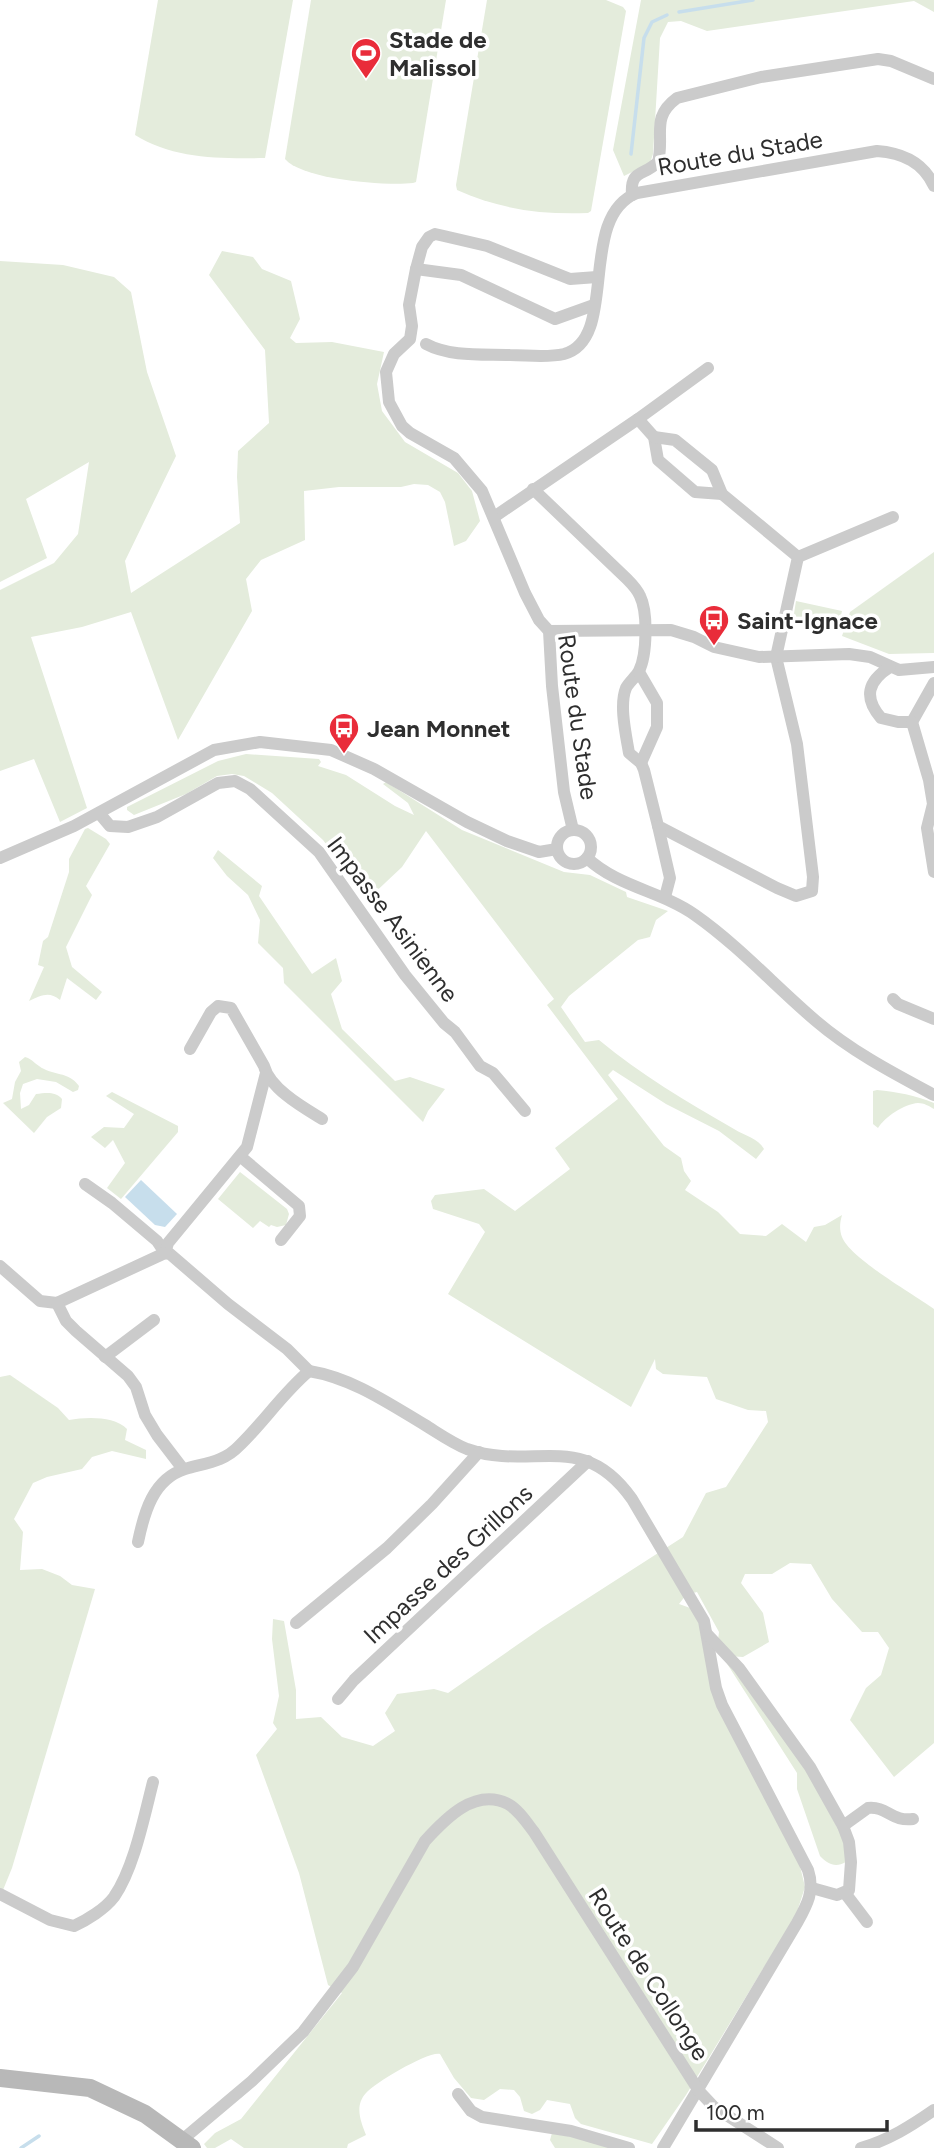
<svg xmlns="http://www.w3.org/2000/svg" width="934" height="2148" viewBox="0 0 934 2148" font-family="Figtree,sans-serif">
	<rect width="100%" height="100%" fill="#fff"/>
	<!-- green -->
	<g fill="#e4ecdc">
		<path d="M158 0H293L265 158C222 159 173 159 135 135Z"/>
		<path d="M311 0H446L416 182 413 183C386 186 303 180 285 159Z"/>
		<path d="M487 0H606L623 7 626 11 591 211 588 213C542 215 499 209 457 190L456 185Z"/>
		<path d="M641 0H934V12L914 1 707 31 681 21 668 22 660 38 653 154 650 163 624 176 613 150Z"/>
		<path d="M222 251 253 257 262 269 291 281 300 319 290 338 296 343 332 342 384 352 377 384 382 411 405 442 458 473 472 491 480 521 466 541 454 546 445 502 440 492 428 485 414 484 401 487H339L304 491 305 540 261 560 246 579 252 611 178 740 131 612 82 627 31 637 87 808 60 822 34 759 0 771V590L54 563 78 534 89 462 26 499 47 558 0 582V261L63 265 114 277 131 292 147 372 176 456 125 561 131 593 240 523 237 477 238 451 269 423 265 350 209 275Z"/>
		<path d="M934 552V653L889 654 842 636 850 612Z"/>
		<path d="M796 601 842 611 838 629 793 620Z"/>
		<path d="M246 754 319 759 321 762 318 766 346 775 395 806 414 815 408 803 383 784 386 782 462 830 564 872 590 875 626 892 627 897 668 911 656 920 650 937 638 940 569 996 561 1007 585 1042 599 1040C640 1074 687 1102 734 1129 745 1136 758 1138 764 1149L756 1159 719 1131 666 1104 613 1070 608 1075 664 1146 681 1158 684 1171 691 1181 685 1190 718 1212 740 1234 766 1236 782 1224 806 1242 814 1227 825 1225 842 1215C840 1222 839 1229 842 1237 850 1258 913 1294 934 1309V1743L894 1777 850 1720 866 1688 881 1675 889 1648 878 1632H862L832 1599 811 1564 790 1563 772 1574H745L741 1583 763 1613 769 1642 743 1657 728 1656 807 1771 844 1840 846 1862C835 1868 828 1864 820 1856L797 1789V1773L717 1648 719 1632 697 1592 686 1595 679 1604 693 1609 699 1622 708 1665 799 1862 805 1887 796 1915 686 2095 652 2144 581 2124 575 2118 570 2104 547 2100 540 2110 532 2114 524 2111 520 2097 514 2090 500 2089 484 2100 471 2098 454 2078 440 2054C428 2051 375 2083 366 2093 354 2106 361 2122 366 2135L348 2144 347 2148H244L231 2139 215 2148H207L204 2144 215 2133 241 2119 342 1993 328 1985 299 1873 256 1755 277 1729 273 1723 279 1696 272 1639 273 1619 284 1621 296 1690V1719L321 1717 342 1737 373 1746 395 1731 385 1713 397 1694 434 1689 448 1693 543 1627 683 1537 706 1493 726 1487 768 1422 766 1411 748 1410 716 1399 707 1377 663 1374 656 1369 655 1359 631 1407 448 1294 485 1232 479 1224 433 1209 431 1201 435 1195 484 1189 515 1211 570 1169 555 1148 618 1099 547 1005 554 999 426 831 402 867 368 899 323 840 272 793 244 776 232 774 217 776 186 794 134 815 127 810V807L218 761Z"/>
		<path d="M88 828 106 839 110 844 86 886 92 895 66 947 72 967 102 992 96 1000 67 978 60 1000C49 991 42 995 29 1001L44 967 38 965 43 941 48 937 69 872V859L85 829Z"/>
		<path d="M218 850 262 886 259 896 312 974 336 958 342 981 331 994 342 1029 395 1081 410 1077 445 1089 428 1111 423 1122 284 983 283 968 258 943 260 920 248 895 227 876 213 858Z"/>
		<path d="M25 1057C32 1059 33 1062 39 1066 52 1076 69 1071 79 1086L78 1090 73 1092 56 1082 37 1079 23 1084 20 1093 21 1109 29 1105 36 1094C46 1093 55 1091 62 1099L61 1108 47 1117 34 1133 3 1103 12 1099 15 1082 21 1071 19 1062Z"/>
		<path d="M877 1090C897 1092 915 1095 934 1103V1109C929 1106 924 1103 918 1103 904 1104 885 1117 878 1128L873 1124V1091Z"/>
		<path d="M112 1092 178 1126V1132L121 1199 107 1188 125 1163 113 1140 105 1148 91 1137 104 1127 124 1128 134 1114 106 1096Z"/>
		<path d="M240 1172 287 1209 289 1214 286 1225 277 1227 271 1225 269 1227 260 1221 253 1228 218 1199Z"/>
		<path d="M10 1375 58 1408 69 1420C87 1417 114 1416 127 1429L125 1440 146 1450V1459L112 1451 92 1457 82 1469 47 1477 33 1483 14 1519 23 1532 20 1570 42 1569 60 1576 72 1585 95 1589 12 1868 3 1890 0 1889V1377Z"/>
		<path d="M552 2133 592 2141 614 2148H555L550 2140Z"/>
	</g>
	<!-- water -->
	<path fill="#c7deec" d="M141 1180 177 1214 165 1227 155 1225 125 1197Z"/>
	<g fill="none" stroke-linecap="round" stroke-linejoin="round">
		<!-- stream -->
		<g stroke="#c7deec" stroke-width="3.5">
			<path d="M679 12 753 0"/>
			<path d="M631 154 644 38 652 22 667 15"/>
			<path d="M21 2148 39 2136"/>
		</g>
		<!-- street -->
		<g stroke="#cbcbcb" stroke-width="12">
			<path d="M632 195C630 169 643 177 658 162 665 135 650 118 677 98L761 77 878 59 891 61 934 79"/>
			<path d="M416 269 461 275 555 319 594 305"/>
			<path d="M426 344C450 357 483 354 510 355 527 355 547 358 564 354 620 339 576 217 637 193L877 151C903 153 923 162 934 186"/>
			<path d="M638 419 654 437 658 460 695 492 722 494"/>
			<path d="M533 489 627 579C632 584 637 589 640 596 648 612 647 655 639 671 636 677 629 682 626 688 619 705 626 735 629 753L641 763 644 770 658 826 777 888 796 896 812 891 813 877 797 744 776 657 798 557 722 494 712 470 675 440 654 437"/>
			<path d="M494 517 638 419 708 368"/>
			<path d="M798 557 893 517"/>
			<path d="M549 631 671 630 694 637 714 647 759 657 849 654 870 657 899 670 934 667"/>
			<path d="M890 667C868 681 863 697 881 718L898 722H912L934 683"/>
			<path d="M639 672 657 703V727L641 763"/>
			<path d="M912 722 929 780 933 804 927 828 934 872"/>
			<path d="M99 813 110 826 128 827 157 817 218 783 235 781 250 789 319 852 405 975 444 1023 455 1032 480 1066 493 1073 525 1111"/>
			<path d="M658 826 670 878 665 897"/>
			<path d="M573 830 564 792 552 686 549 631 539 620 525 593 482 491 454 458 410 433 402 426 389 402 386 372 394 354 410 339 412 326 409 305 416 269 422 247 429 237 435 234 444 236 487 246 570 279 597 277"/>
			<circle cx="574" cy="847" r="17"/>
			<path d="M0 858 74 826 214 750 260 742 331 750 374 769 467 822 507 841 539 852 557 849"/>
			<path d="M587 858C618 887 661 891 695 915 739 946 775 986 816 1021 851 1051 893 1073 934 1095"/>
			<path d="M893 999 898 1004 934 1019"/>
			<path d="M190 1049 211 1012 218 1006 231 1008 264 1066C270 1089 304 1108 322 1119"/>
			<path d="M241 1157 299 1206 300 1216 281 1240"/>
			<path d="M85 1184 112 1203 157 1241 165 1253 170 1254 228 1304 287 1349 309 1371"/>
			<path d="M165 1253 168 1243 247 1147 266 1073"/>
			<path d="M0 1266 40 1301 57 1303 165 1253"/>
			<path d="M57 1303 66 1321 76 1331 128 1376 136 1387 145 1415 157 1435 183 1469"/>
			<path d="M105 1357 154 1320"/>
			<path d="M309 1371C352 1378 388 1403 425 1425 438 1433 452 1443 467 1449 533 1472 582 1428 632 1499L704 1621 716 1688 722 1705 808 1870C815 1891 807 1905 797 1923L663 2148"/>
			<path d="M138 1542C144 1513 153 1479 185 1469 205 1463 224 1462 239 1446 264 1422 282 1394 309 1371"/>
			<path d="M296 1623 387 1548 432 1504 479 1452"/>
			<path d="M707 1634 739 1668 810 1767 843 1826 849 1842 851 1862 849 1890 837 1895 812 1888"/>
			<path d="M338 1699 354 1680 588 1461"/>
			<path d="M843 1826 868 1808C887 1806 892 1822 913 1819"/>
			<path d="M845 1893 867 1922"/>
			<path d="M0 1894 50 1920 74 1926C87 1920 105 1909 114 1897 134 1868 144 1817 153 1782"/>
			<path d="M458 2094 471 2111 482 2117 571 2131 629 2148"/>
			<path d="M182 2140 252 2081 303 2032 353 1967 425 1841C445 1819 475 1787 508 1804 519 1810 527 1823 534 1832L699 2091 714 2107 778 2148"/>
			<path d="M861 2148C889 2140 911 2126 934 2110"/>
		</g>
		<!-- secondary -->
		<path stroke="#b8b8b8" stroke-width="18" d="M0 2078 90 2088 145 2114 192 2148"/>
	</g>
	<!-- icons -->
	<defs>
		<g id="stadium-pin" transform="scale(1.575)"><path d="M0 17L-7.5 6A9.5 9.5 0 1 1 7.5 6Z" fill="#e92c3a" stroke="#fff"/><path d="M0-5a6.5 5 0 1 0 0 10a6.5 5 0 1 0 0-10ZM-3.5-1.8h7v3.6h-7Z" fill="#fff"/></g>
		<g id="bus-pin" transform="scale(1.575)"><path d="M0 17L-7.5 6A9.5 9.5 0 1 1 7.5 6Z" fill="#e92c3a" stroke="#fff"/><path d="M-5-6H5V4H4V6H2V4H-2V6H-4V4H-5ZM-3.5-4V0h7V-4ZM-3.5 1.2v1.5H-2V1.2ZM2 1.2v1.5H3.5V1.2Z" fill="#fff"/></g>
	</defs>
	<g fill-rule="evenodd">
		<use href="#stadium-pin" x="366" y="53"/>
		<use href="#bus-pin" x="714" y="620"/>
		<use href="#bus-pin" x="344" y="728"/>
	</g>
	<g text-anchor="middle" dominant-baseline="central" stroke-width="7" stroke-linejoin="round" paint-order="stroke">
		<!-- poi labels -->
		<g font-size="24" font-weight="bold" fill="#2e2e2e" stroke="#fff" text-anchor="start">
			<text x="389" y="39">Stade de<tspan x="389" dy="28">Malissol</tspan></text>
			<text x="737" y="620">Saint-Ignace</text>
			<text x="367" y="728">Jean Monnet</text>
		</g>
		<!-- street labels -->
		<g font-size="24" fill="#2e2e2e" stroke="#fff">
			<text transform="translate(740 153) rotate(-10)">Route du Stade</text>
			<text transform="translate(578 717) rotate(82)">Route du Stade</text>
			<text transform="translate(393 919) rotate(53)">Impasse Asinienne</text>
			<text transform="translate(448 1564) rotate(-43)">Impasse des Grillons</text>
			<text transform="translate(649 1974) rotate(57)">Route de Collonge</text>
		</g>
	</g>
	<!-- scale -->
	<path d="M696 2120v10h191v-10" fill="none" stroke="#2e2e2e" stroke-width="3.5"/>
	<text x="706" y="2120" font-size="21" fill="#2e2e2e" stroke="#ffffff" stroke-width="5" paint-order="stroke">100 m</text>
</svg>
